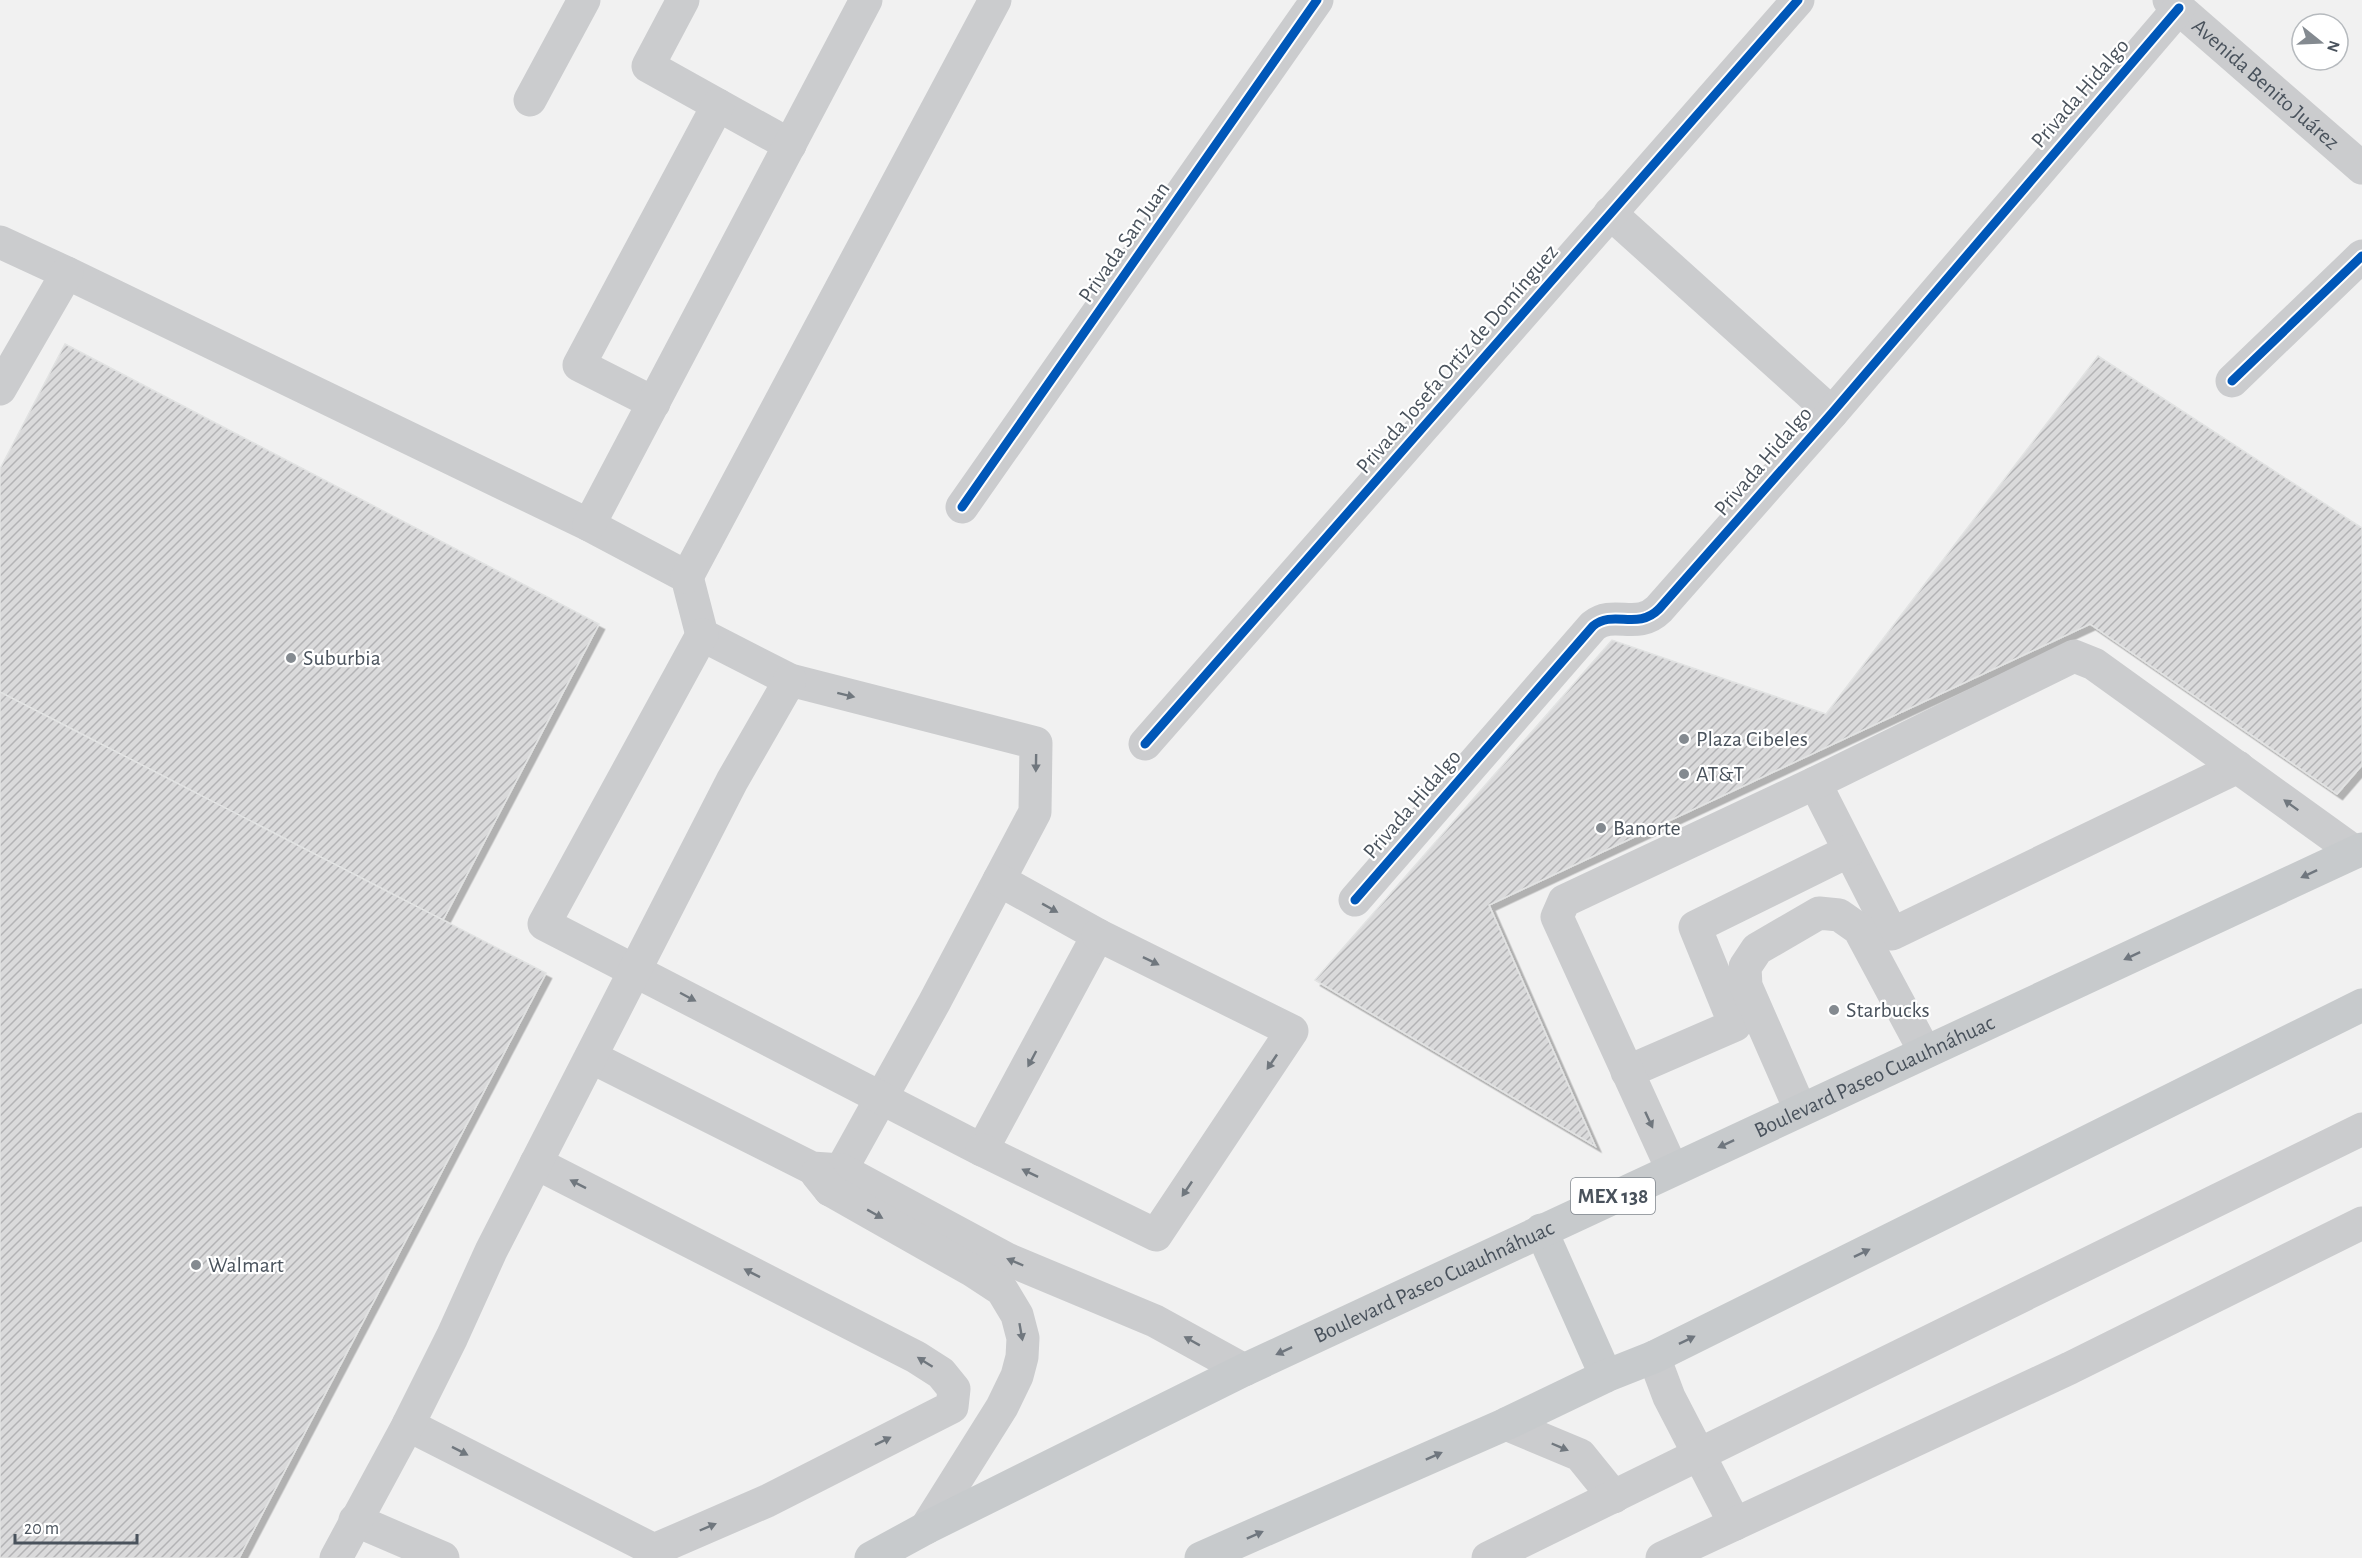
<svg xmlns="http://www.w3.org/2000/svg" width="2362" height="1558" viewBox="0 0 2362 1558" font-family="'Alegreya Sans',sans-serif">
	<defs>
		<pattern id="building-hatch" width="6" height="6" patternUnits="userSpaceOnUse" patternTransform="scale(1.5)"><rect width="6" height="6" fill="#dadadb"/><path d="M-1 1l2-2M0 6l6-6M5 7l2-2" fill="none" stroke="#b3b3b5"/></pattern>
		<filter id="shadow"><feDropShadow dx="5.5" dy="5.5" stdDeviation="0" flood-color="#0004"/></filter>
	</defs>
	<rect width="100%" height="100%" fill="#f1f1f1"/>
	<!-- building -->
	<g fill="url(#building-hatch)" stroke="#e2e3e3" stroke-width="1.5" filter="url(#shadow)">
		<path d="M65 344 599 624 443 920 0 692V469Z"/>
		<path d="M2098 356 2362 528V765L2337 794 2090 624 1489 905 1595 1146 1315 980 1612 640 1826 714Z"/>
		<path d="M0 692 546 973 239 1558H0Z"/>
	</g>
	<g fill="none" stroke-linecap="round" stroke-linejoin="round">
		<!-- minor -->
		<g stroke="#cbccce" stroke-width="33">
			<path d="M683 0 648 66 790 145"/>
			<path id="s1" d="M2169 0 2362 168"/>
			<path d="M530 100 584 0"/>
			<path d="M1610 213 1832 413"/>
			<path d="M0 242 67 273 589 525 687 577 702 635 790 680 1036 743 1035 812 934 1003 830 1190"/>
			<path d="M2232 381 2362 256"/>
			<path d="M0 389 67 273"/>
			<path d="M654 403 579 365 718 105"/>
			<path d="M962 507 1317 0"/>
			<path d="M589 525 866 0"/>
			<path d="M687 577 995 0"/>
			<path d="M702 635 544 924 982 1150 1098 935 999 880"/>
			<path d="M1145 744 1798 0"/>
			<path d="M1815 783 1892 934 2238 767"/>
			<path d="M1355 900 1593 626C1614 609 1637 631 1659 609L1832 413 2179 8"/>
			<path d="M591 1057 812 1168 842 1170 1007 1259 1155 1321 1244 1370"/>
			<path d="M1627 1072 1735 1025 1695 927 1849 851"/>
			<path d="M1800 1109 1746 986 1745 967 1757 949 1819 913 1839 915 1859 929 1925 1052"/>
			<path d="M982 1150 1156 1235 1292 1031 1098 935"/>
			<path d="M1672 1169 1557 917 1564 901 1815 783 2074 656 2094 664 2355 852"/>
			<path d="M817 1174 830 1190 973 1271 1002 1290 1017 1315 1023 1338 1022 1357 1017 1376 1002 1407 926 1528"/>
			<path d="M1654 1357 1669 1397 1735 1524"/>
			<path d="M1506 1424 1580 1455 1614 1497"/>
			<path d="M408 1425 654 1550 767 1501 952 1407 954 1389 941 1373 916 1357 536 1163"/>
			<path d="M355 1520 443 1558"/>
			<path d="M336 1558 408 1425 452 1337 491 1251 732 781 790 680"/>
			<path d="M1488 1558 2362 1129"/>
			<path d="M1662 1558 2070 1368 2362 1223"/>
		</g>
		<!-- major -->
		<g stroke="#c7cacc" stroke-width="33">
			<path d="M1541 1230 1606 1376"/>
			<path id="s2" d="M871 1558 926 1528 1244 1370 2362 849"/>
			<path d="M1201 1558 1506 1424 1606 1376 1654 1357 2362 1005"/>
		</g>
		<!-- cycleway casing -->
		<g stroke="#fff" stroke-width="13">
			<g id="cycleway">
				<path d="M2232 381 2362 256"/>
				<path d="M962 507 1317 0"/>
				<path d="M1145 744 1798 0"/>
				<path d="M1355 900 1593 626C1614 609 1637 631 1659 609L1832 413 2179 8"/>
			</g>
		</g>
		<!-- cycleway -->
		<use href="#cycleway" stroke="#0057b8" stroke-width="9"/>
	</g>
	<!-- one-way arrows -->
	<defs><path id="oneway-solid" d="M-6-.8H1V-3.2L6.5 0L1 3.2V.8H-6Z" transform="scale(1.5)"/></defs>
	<g fill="#70777e">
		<use href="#oneway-solid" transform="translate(846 695) rotate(14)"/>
		<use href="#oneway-solid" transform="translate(1036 763) rotate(91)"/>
		<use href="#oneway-solid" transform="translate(2291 805) rotate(-144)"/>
		<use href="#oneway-solid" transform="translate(1050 908) rotate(29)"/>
		<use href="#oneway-solid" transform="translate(1151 961) rotate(26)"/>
		<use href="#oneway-solid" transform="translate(688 997) rotate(28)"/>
		<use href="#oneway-solid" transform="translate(1032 1059) rotate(118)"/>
		<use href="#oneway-solid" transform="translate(1272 1062) rotate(124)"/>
		<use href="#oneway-solid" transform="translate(1649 1120) rotate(65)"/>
		<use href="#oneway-solid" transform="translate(1030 1173) rotate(-154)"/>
		<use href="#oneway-solid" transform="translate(578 1184) rotate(-153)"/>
		<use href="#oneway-solid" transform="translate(1187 1189) rotate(124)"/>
		<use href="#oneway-solid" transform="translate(875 1214) rotate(29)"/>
		<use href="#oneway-solid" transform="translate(1015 1262) rotate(-157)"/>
		<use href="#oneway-solid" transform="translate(752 1273) rotate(-153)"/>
		<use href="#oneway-solid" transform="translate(1021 1332) rotate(80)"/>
		<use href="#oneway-solid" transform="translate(1192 1341) rotate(-151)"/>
		<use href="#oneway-solid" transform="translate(925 1362) rotate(-148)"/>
		<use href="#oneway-solid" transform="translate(883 1441) rotate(-26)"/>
		<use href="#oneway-solid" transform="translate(1560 1447) rotate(23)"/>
		<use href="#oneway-solid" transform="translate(460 1451) rotate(27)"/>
		<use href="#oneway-solid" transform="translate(708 1527) rotate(-23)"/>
	</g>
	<g fill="#6f767e">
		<use href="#oneway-solid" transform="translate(2309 874) rotate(155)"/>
		<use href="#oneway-solid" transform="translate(2132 956) rotate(155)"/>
		<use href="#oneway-solid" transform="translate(1726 1144) rotate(155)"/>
		<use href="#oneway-solid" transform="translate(1862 1253) rotate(-26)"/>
		<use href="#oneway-solid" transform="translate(1687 1340) rotate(-26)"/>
		<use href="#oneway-solid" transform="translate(1284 1351) rotate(155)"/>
		<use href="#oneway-solid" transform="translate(1434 1456) rotate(-24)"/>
		<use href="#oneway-solid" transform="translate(1255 1535) rotate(-24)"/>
	</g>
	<!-- markers -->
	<g fill="#848a90" stroke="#fff" stroke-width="2">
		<circle cx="291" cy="658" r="6"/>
		<circle cx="1684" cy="739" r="6"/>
		<circle cx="1684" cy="774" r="6"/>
		<circle cx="1601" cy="828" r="6"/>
		<circle cx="1834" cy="1010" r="6"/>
		<circle cx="196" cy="1265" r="6"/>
	</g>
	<g text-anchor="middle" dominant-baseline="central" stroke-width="4.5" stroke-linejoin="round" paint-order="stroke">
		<!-- shield labels -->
		<rect fill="#fff" stroke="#80868d" stroke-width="1.5" x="1571" y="1178" width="84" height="36" rx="4.5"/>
		<g font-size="21" font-weight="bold" fill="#49525c">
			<text x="1613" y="1196">MEX 138</text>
		</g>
		<!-- street labels -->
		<g font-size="22" fill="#49525c" stroke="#fff">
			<text stroke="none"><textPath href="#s1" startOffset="128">Avenida Benito Juárez</textPath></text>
			<text transform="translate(2080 93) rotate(-49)">Privada Hidalgo</text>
			<text transform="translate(1124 242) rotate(-55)">Privada San Juan</text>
			<text transform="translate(1457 359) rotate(-49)">Privada Josefa Ortiz de Domínguez</text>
			<text transform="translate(1763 461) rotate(-49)">Privada Hidalgo</text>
			<text transform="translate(1412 804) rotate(-49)">Privada Hidalgo</text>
			<text stroke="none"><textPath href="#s2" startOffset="1113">Boulevard Paseo Cuauhnáhuac</textPath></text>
			<text stroke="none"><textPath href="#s2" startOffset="627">Boulevard Paseo Cuauhnáhuac</textPath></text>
		</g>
		<!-- poi labels -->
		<g font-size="22" fill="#49525c" stroke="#fff" text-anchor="start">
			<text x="303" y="658">Suburbia</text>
			<text x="1696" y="739">Plaza Cibeles</text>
			<text x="1696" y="774">AT&amp;T</text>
			<text x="1613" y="828">Banorte</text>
			<text x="1846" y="1010">Starbucks</text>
			<text x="208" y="1265">Walmart</text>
		</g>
	</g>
	<!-- north arrow -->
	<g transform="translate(2320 42) rotate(108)"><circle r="28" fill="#ffffff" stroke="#b6babe" stroke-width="1.5"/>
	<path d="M0-4.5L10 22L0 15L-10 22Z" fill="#848a90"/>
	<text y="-9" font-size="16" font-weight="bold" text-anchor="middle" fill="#49525c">N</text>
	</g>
	<!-- scale -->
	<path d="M15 1534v9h122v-9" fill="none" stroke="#49525c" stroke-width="3"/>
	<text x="24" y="1534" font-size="18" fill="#49525c" stroke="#ffffff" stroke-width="4.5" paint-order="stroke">20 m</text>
</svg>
